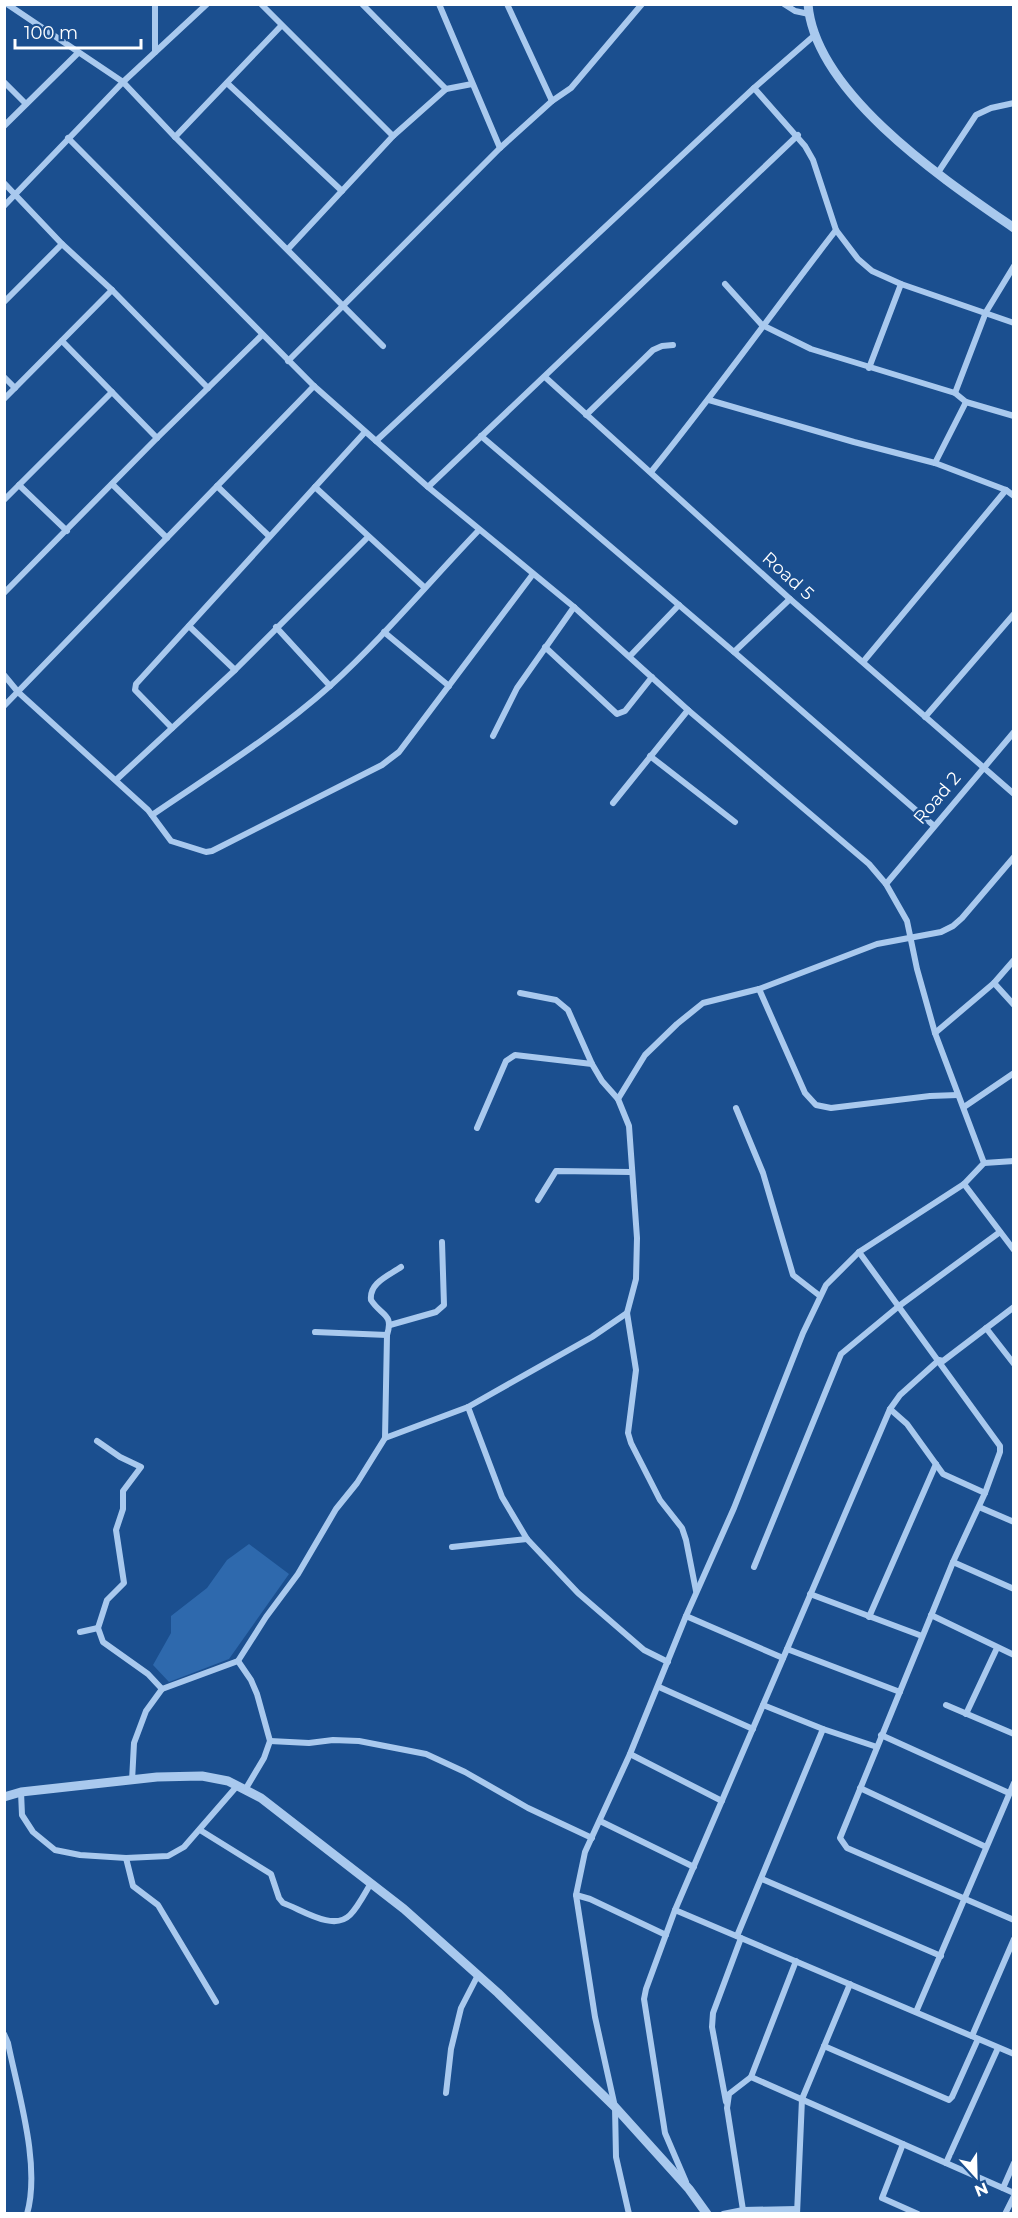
<svg xmlns="http://www.w3.org/2000/svg" width="1018" height="2218" viewBox="0 0 1018 2218" font-family="Montserrat,sans-serif">
	<rect width="100%" height="100%" fill="#1b4f8f"/>
	<!-- green -->
	<path fill="#2e69ad" d="M249 1544 289 1574 229 1659 169 1682 153 1665 171 1633V1616L207 1588 227 1560Z"/>
	<g fill="none" stroke-linecap="round" stroke-linejoin="round">
		<!-- minor -->
		<g stroke="#a9c9ee" stroke-width="6">
			<path d="M7 4 123 82 175 137 383 346"/>
			<path d="M155 4V52"/>
			<path d="M261 4 393 136"/>
			<path d="M362 4 446 89"/>
			<path d="M439 4 500 148"/>
			<path d="M507 4 552 101"/>
			<path d="M784 4 795 11 809 14"/>
			<path d="M4 82 26 104"/>
			<path d="M227 83 342 191"/>
			<path d="M754 88 805 146 813 160 836 230 858 259 872 271 901 284 1014 323"/>
			<path d="M4 126 78 53"/>
			<path d="M175 137 281 26"/>
			<path d="M68 138 314 386 428 487 574 607 688 710 869 864 886 884 907 921 917 969 935 1033 984 1163 964 1184 859 1252 826 1285 803 1333 734 1508 686 1616 630 1754 585 1852 576 1895 595 2017 615 2107 616 2157 629 2214"/>
			<path d="M937 174 976 115 991 108 1014 103"/>
			<path d="M4 183 62 244 112 290 208 388"/>
			<path d="M4 206 123 82 207 4"/>
			<path d="M288 249 393 136 446 89 472 84"/>
			<path d="M725 284 762 325 811 349 955 393 966 402 1014 416"/>
			<path d="M4 302 62 244"/>
			<path d="M62 341 157 438"/>
			<path d="M288 361 500 148 552 101 571 88 642 4"/>
			<path d="M869 368 901 284"/>
			<path d="M4 377 15 388"/>
			<path d="M545 377 790 599 1014 794"/>
			<path d="M955 393 986 312 1014 266"/>
			<path d="M4 399 112 290"/>
			<path d="M709 400 854 442 935 463 1006 490 1014 496"/>
			<path d="M586 415 653 350 662 346 673 345"/>
			<path d="M481 436 734 652 933 825"/>
			<path d="M376 441 754 88 816 34"/>
			<path d="M935 463 966 402"/>
			<path d="M651 472C715 393 774 310 836 230"/>
			<path d="M112 484 167 538"/>
			<path d="M19 485 67 531"/>
			<path d="M217 486 269 536"/>
			<path d="M315 487 424 587"/>
			<path d="M428 487 798 135"/>
			<path d="M4 500 112 392"/>
			<path d="M4 593 157 438 262 335"/>
			<path d="M189 626 235 670"/>
			<path d="M276 627 330 686"/>
			<path d="M384 632 449 686"/>
			<path d="M545 647 617 714 625 711 652 677"/>
			<path d="M734 652 790 599"/>
			<path d="M630 656 679 605"/>
			<path d="M863 662 1006 490"/>
			<path d="M4 675 18 692 148 810 171 841 206 852 212 851 382 765 399 752 533 574"/>
			<path d="M4 706 314 386"/>
			<path d="M925 717 1014 614"/>
			<path d="M172 728 135 690 136 684 365 432"/>
			<path d="M493 736 517 688 574 607"/>
			<path d="M650 756 735 822"/>
			<path d="M116 780 235 670 368 537"/>
			<path d="M613 803 688 710"/>
			<path d="M152 815C212 774 275 735 330 686 383 638 429 582 479 530"/>
			<path d="M886 884 1014 732"/>
			<path d="M994 983 1014 1005"/>
			<path d="M759 989 805 1093 816 1105 831 1108 930 1096 958 1095"/>
			<path d="M520 993 556 1000 568 1010 592 1064 602 1081 618 1099 629 1126 637 1238 636 1279 627 1313 636 1370 628 1433 631 1443 660 1500 682 1528 686 1540 696 1591"/>
			<path d="M935 1033 994 983 1014 960"/>
			<path d="M618 1099 645 1055 677 1024 703 1003 759 989 877 944 941 932 953 926 962 918 1014 857"/>
			<path d="M964 1107 1014 1073"/>
			<path d="M736 1108 763 1173 793 1275 820 1296"/>
			<path d="M477 1128 506 1061 515 1055 592 1064"/>
			<path d="M984 1163 1014 1161"/>
			<path d="M964 1184 1014 1250"/>
			<path d="M538 1200 556 1171 631 1172"/>
			<path d="M859 1252 1000 1446V1452L985 1493 953 1562 840 1838 847 1848 1014 1920"/>
			<path d="M390 1325 436 1312 444 1305 442 1242"/>
			<path d="M986 1328 1014 1364"/>
			<path d="M315 1332 387 1335"/>
			<path d="M468 1407 502 1497 527 1539 578 1593 644 1650 668 1662"/>
			<path d="M890 1409 907 1424 943 1474 985 1493"/>
			<path d="M385 1438 468 1407 592 1337 627 1313"/>
			<path d="M97 1441 120 1457 141 1467 123 1491V1509L116 1530 124 1583 107 1600 98 1628 103 1642 148 1674 162 1689"/>
			<path d="M979 1507 1014 1522"/>
			<path d="M452 1547 527 1539"/>
			<path d="M953 1562 1014 1589"/>
			<path d="M754 1567 841 1354 899 1306 1000 1232"/>
			<path d="M810 1594 922 1636"/>
			<path d="M931 1615 1014 1655"/>
			<path d="M686 1616 783 1658"/>
			<path d="M869 1617 936 1464"/>
			<path d="M80 1632 98 1628"/>
			<path d="M787 1649 900 1692"/>
			<path d="M238 1661 251 1680 257 1694 270 1741 264 1758 245 1790"/>
			<path d="M659 1687 753 1729"/>
			<path d="M763 1705 823 1729 877 1747"/>
			<path d="M946 1705 1014 1734"/>
			<path d="M966 1714 997 1648"/>
			<path d="M881 1735 1009 1793"/>
			<path d="M270 1741 309 1743 333 1740 359 1741 426 1754 465 1772 528 1808 592 1838"/>
			<path d="M630 1754 722 1801"/>
			<path d="M132 1781 134 1743 146 1711 162 1689 238 1661 266 1617 298 1574 336 1509 357 1483 385 1438 387 1335C394 1313 381 1316 371 1300 369 1283 388 1276 401 1267"/>
			<path d="M860 1788 986 1847"/>
			<path d="M21 1792 22 1815 33 1832 55 1850 80 1855 126 1858 168 1856 184 1847 237 1786"/>
			<path d="M600 1821 694 1867"/>
			<path d="M200 1830 271 1874 279 1898 283 1903C301 1909 333 1932 350 1915 358 1907 365 1893 371 1883"/>
			<path d="M126 1858 133 1886 158 1905 216 2002"/>
			<path d="M762 1879 941 1956"/>
			<path d="M576 1895 590 1899 666 1935"/>
			<path d="M675 1910 1014 2054"/>
			<path d="M737 1936 823 1729"/>
			<path d="M916 2012 1014 1783"/>
			<path d="M4 2034 8 2043C18 2093 41 2165 27 2214"/>
			<path d="M972 2036 1014 1939"/>
			<path d="M824 2046 949 2100 952 2097 978 2039"/>
			<path d="M751 2077 1014 2193"/>
			<path d="M446 2093 451 2049 461 2008 478 1975"/>
			<path d="M726 2102 712 2027 713 2013 741 1938"/>
			<path d="M903 2144 882 2198 918 2214"/>
			<path d="M946 2163 998 2048"/>
			<path d="M686 2182 665 2133 644 1999 646 1989 675 1910 890 1409 900 1395 939 1360 943 1361 1014 1307"/>
			<path d="M1003 2188 1014 2163"/>
			<path d="M743 2210 727 2108 729 2094 751 2077 796 1961"/>
			<path d="M723 2214 743 2210 797 2209"/>
			<path d="M797 2214 802 2099 850 1984"/>
			<path d="M1005 2214 1014 2196"/>
		</g>
		<!-- tertiary -->
		<g stroke="#a9c9ee" stroke-width="9">
			<path d="M808 4C815 94 946 181 1014 228"/>
			<path d="M4 1797 21 1792 157 1777 202 1776 228 1781 261 1798 404 1909 498 1993 615 2107 689 2189 707 2214"/>
		</g>
	</g>
	<g text-anchor="middle" dominant-baseline="central" stroke-width="5" stroke-linejoin="round" paint-order="stroke">
		<!-- street labels -->
		<g font-size="18" fill="#fff" stroke="#1b4f8f">
			<text transform="translate(788 576) rotate(42)">Road 5</text>
			<text transform="translate(937 798) rotate(-50)">Road 2</text>
		</g>
	</g>
	<!-- border -->
	<rect width="1018" height="2218" fill="none" stroke="#ffffff" stroke-width="12"/>
	<!-- north arrow -->
	<g transform="translate(976 2176) rotate(158)" stroke="#1b4f8f" stroke-width="4.5" paint-order="stroke">
	<path d="M0-4.5L10 22L0 15L-10 22Z" fill="#ffffff"/>
	<text y="-9" font-size="16" font-weight="bold" text-anchor="middle" fill="#ffffff">N</text>
	</g>
	<!-- scale -->
	<path d="M15 39v9h126v-9" fill="none" stroke="#ffffff" stroke-width="3"/>
	<text x="24" y="39" font-size="18" fill="#ffffff" stroke="#1b4f8f" stroke-width="4.5" paint-order="stroke">100 m</text>
</svg>
